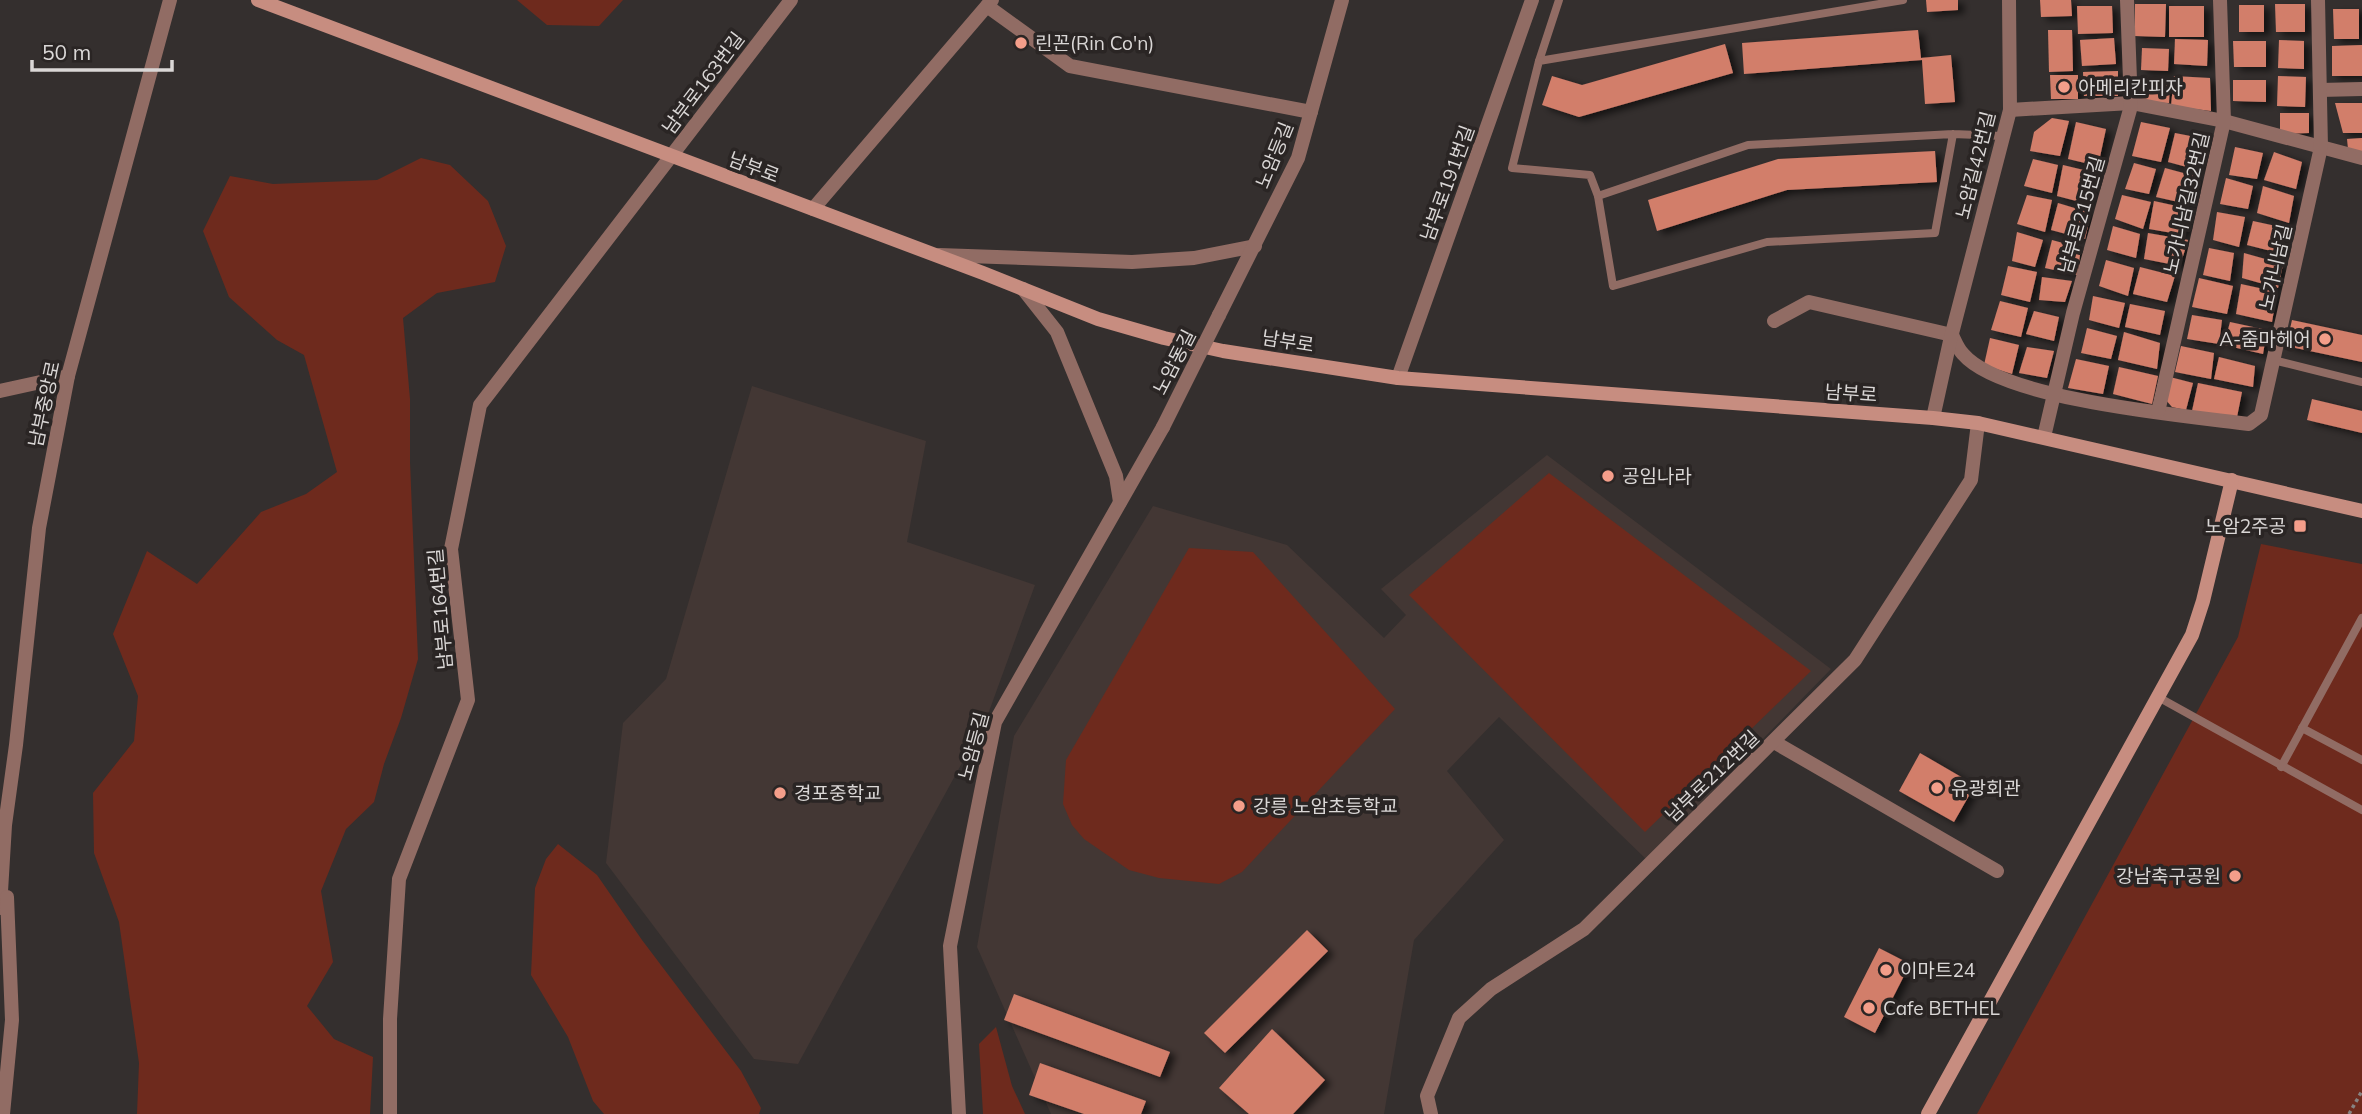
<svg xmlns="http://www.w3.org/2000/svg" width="2362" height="1114" viewBox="0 0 2362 1114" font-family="Mulish,'Noto Sans KR',sans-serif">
	<defs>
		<filter id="shadow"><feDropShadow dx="6" dy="3.5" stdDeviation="3.5" flood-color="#0009"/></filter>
	</defs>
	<rect width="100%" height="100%" fill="#342f2e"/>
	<!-- built -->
	<g fill="#433734">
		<path d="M752 386 926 441 907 542 1035 585 987 717 798 1064 754 1059 606 863 623 723 666 679Z"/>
		<path d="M1547 455 1831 669 1646 859 1499 717 1447 771 1504 840 1414 940 1384 1114H1051L977 947 1014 736 1153 506 1287 545 1384 638 1406 615 1381 589Z"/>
	</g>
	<!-- green -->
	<g fill="#6e2a1d">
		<path d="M517 0H623L599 26 547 25Z"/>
		<path d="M421 158 450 165 488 201 506 246 495 282 437 293 403 318 410 399V462L418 659 401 718 384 764 374 802 346 829 321 891 333 962 307 1006 334 1039 373 1057 370 1114H137L139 1063 119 922 94 853 93 793 134 741 138 696 113 634 147 551 197 584 261 512 306 494 337 472 304 355 277 340 229 297 203 231 230 176 273 184 377 180Z"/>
		<path d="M1549 473 1811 671 1645 832 1409 595Z"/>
		<path d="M2261 544 2362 564V1114H1977L2238 637Z"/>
		<path d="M1189 548 1253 552 1395 709 1242 872 1219 884 1159 878 1129 870 1084 839 1072 825 1063 804 1066 760Z"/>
		<path d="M558 844 597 875 642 940 741 1071 761 1108 759 1114H604L593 1101 568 1037 531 975 535 888 546 859Z"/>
		<path d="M996 1027 1012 1086 1025 1114H983L979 1044Z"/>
	</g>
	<!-- building -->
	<g fill="#d27e6b" filter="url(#shadow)">
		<path d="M1926 0H1958V10L1927 12Z"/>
		<path d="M2040 0H2071L2072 16 2041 17Z"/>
		<path d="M2135 4H2166L2165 37 2135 36Z"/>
		<path d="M2275 4H2305V32H2276Z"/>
		<rect x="2239" y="5" width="25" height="27"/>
		<path d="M2077 6H2112L2113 33 2078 34Z"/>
		<rect x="2169" y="6" width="35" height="31"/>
		<path d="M2333 9H2359V39H2334Z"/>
		<path d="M1918 30 1921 58 1951 55 1955 102 1925 104 1922 60 1744 74 1742 43Z"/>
		<path d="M2048 30H2072L2073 71 2049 72Z"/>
		<path d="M2114 38 2116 64 2082 66 2080 40Z"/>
		<path d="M2175 39 2208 40 2207 66 2174 64Z"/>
		<path d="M2279 40 2304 41V69L2278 68Z"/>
		<path d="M2233 41H2266V67H2234Z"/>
		<path d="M1725 44 1733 73 1579 117 1542 105 1552 76 1582 85Z"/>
		<path d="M2362 45V76H2332V46Z"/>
		<path d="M2142 48 2169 49 2168 71 2141 70Z"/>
		<path d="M2118 71V96H2084L2083 72Z"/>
		<path d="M2050 75H2078V99H2051Z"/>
		<path d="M2174 76 2210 78 2211 111 2171 106Z"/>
		<path d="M2278 76 2306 77 2305 107 2277 106Z"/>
		<path d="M2142 77 2170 78 2169 103 2141 102Z"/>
		<path d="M2233 80H2266V102L2233 101Z"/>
		<path d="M2335 103H2362V133H2343Z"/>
		<path d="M2280 113H2309V133L2280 134Z"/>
		<path d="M2052 118 2069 121 2060 156 2030 151 2034 132Z"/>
		<path d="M2076 122 2106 129 2098 166 2068 159Z"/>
		<path d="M2141 122 2170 128 2161 162 2132 156Z"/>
		<path d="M2175 133 2206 139 2198 170 2168 162Z"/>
		<path d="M2362 138V153L2348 149 2347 139Z"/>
		<path d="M2235 147 2263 153 2257 179 2229 175Z"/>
		<path d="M1935 151 1937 182 1787 190 1657 231 1648 200 1778 159Z"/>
		<path d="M2274 152 2302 162 2296 189 2264 180Z"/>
		<path d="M2033 159 2058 165 2052 193 2024 186Z"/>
		<path d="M2134 163 2156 169 2149 194 2125 189Z"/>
		<path d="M2063 165 2096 173 2088 204 2057 196Z"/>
		<path d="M2165 168 2198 177 2192 205 2156 197Z"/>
		<path d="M2226 178 2253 186 2248 209 2220 204Z"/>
		<path d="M2263 186 2294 196 2289 223 2257 213Z"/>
		<path d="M2027 195 2052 200 2045 232 2017 224Z"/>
		<path d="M2122 195 2151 202 2143 229 2115 219Z"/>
		<path d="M2154 201 2190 209 2184 235 2149 229Z"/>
		<path d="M2058 203 2091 213 2085 239 2051 230Z"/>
		<path d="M2217 212 2245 217 2239 247 2213 240Z"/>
		<path d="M2253 221 2285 228 2279 253 2247 245Z"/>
		<path d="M2113 226 2140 234 2136 258 2107 250Z"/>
		<path d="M2017 232 2043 240 2035 267 2012 261Z"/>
		<path d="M2148 233 2188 240 2180 266 2144 259Z"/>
		<path d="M2052 240 2081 248 2077 275 2045 268Z"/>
		<path d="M2209 248 2234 253 2230 281 2203 275Z"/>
		<path d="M2244 253 2283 264 2278 288 2242 278Z"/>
		<path d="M2106 260 2134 268 2128 296 2099 286Z"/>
		<path d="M2008 266 2037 272 2030 302 2001 295Z"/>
		<path d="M2140 267 2175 276 2167 302 2133 294Z"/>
		<path d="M2042 277 2072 281 2065 302 2039 300Z"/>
		<path d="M2199 278 2233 286 2227 314 2192 307Z"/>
		<path d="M2241 284 2277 292 2272 322 2236 314Z"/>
		<path d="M2093 296 2125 303 2119 328 2089 320Z"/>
		<path d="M2000 301 2028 308 2021 337 1991 330Z"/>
		<path d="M2130 304 2165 311 2160 335 2125 327Z"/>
		<path d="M2034 311 2059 317 2054 341 2026 334Z"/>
		<path d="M2192 315 2222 320 2219 344 2187 339Z"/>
		<path d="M2292 320 2362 335V362L2286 346Z"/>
		<path d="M2230 322 2267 330 2263 354 2224 345Z"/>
		<path d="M2087 328 2117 336 2111 359 2081 353Z"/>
		<path d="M2124 332 2160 343 2157 369 2118 360Z"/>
		<path d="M1990 338 2019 345 2012 374 1984 365Z"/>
		<path d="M2181 346 2214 353 2211 379 2175 372Z"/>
		<path d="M2027 347 2054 351 2047 378 2019 373Z"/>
		<path d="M2219 357 2255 366 2253 387 2214 379Z"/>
		<path d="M2076 359 2109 366 2103 394 2068 388Z"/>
		<path d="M2119 367 2158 376 2152 404 2113 394Z"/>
		<path d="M2170 377 2193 383 2186 410 2172 407 2165 399Z"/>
		<path d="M2198 383 2242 392 2237 417 2192 411Z"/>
		<path d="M2312 399 2362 411V433L2307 420Z"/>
		<path d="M1920 753 1975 785 1954 822 1899 791Z"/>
		<path d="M1307 930 1328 951 1225 1053 1204 1033Z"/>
		<path d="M1879 948 1910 964 1875 1033 1844 1017Z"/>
		<path d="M1014 994 1170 1052 1160 1077 1004 1020Z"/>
		<path d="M1272 1029 1325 1080 1293 1114H1249L1219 1088Z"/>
		<path d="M1040 1063 1146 1101 1141 1114H1084L1029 1095Z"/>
	</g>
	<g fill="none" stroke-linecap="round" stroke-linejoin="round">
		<!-- path -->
		<path stroke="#878382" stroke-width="3.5" stroke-dasharray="3.5 3.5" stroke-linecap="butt" d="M2349 1114 2362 1091"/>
		<!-- lane -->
		<g stroke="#916c64" stroke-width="8">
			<path d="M1539 61 1559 0"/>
			<path d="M1953 134 1935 233 1767 242 1613 286 1598 196 1748 145 1953 134 2002 136"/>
			<path d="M1598 196 1590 175 1512 168 1539 61 1903 0"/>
			<path d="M2273 360 2362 382"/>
			<path d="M2158 697 2362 810"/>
			<path d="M2302 728 2362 760"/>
			<path d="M2281 767 2362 618"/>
		</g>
		<!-- street -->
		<g stroke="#916c64" stroke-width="14">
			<path d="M987 6 1070 66 1311 112"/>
			<path d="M2320 90 2362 89"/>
			<path d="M2010 110 2131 103 2224 121 2362 158"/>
			<path d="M813 209 992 0"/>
			<path d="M939 255 1132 262 1194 258 1255 246"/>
			<path d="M1023 289 1057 332 1116 476 1120 502"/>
			<path d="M1219 315 1298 158 1342 0"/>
			<path d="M1774 321 1809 302 1952 335C1955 341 1958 349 1963 354 2002 400 2187 416 2249 424L2261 415 2321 147 2318 0"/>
			<path d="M1398 378 1532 0"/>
			<path d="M0 391 68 376"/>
			<path d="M2158 412 2224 121 2220 0"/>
			<path d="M1933 418 1950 341 2010 110 2009 0"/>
			<path d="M2044 437 2073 313 2131 106 2127 0"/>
			<path d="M1774 742 1997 871"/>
			<path d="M0 908 5 825 16 745 39 528 68 376 170 0"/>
			<path d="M3 1114 12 1020 7 897"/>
			<path d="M390 1114V1019L399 879 468 700 451 549 480 405 791 0"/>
			<path d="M959 1114 950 946 995 722 1163 427"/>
			<path d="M1431 1114 1427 1096 1459 1018 1491 989 1584 929 1855 660 1971 480 1978 423"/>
		</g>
		<!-- secondary -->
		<g stroke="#c78d80" stroke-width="14">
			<path d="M258 0 983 273 1098 319 1164 338 1223 351 1398 378 1933 418 1978 423 2362 511"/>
			<path d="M1928 1114 2192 635 2203 601 2232 480"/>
		</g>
		<!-- street-bridge -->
		<path stroke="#916c64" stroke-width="14" d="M1163 427 1219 315"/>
	</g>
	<!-- markers -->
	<g fill="#f49e8a" stroke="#2a2524" stroke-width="2.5">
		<circle cx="1021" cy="43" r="7"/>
		<circle cx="2064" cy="87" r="7"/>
		<circle cx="2325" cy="339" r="7"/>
		<circle cx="1608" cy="476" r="7"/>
		<rect x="2293" y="519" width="14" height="14" rx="3.5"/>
		<circle cx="1937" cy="788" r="7"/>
		<circle cx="780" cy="793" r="7"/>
		<circle cx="1239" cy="806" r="7"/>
		<circle cx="2235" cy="876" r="7"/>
		<circle cx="1886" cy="970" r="7"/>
		<circle cx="1869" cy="1008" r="7"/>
	</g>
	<g text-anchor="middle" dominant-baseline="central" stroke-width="7" stroke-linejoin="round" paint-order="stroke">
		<!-- poi labels -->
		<g font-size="19" fill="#dad7d6" stroke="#2a2524" text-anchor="start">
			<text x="1035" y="43">린꼰(Rin Co'n)</text>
			<text x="2078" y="87">아메리칸피자</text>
			<text x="2311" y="339" text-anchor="end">A-줌마헤어</text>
			<text x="1622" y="476">공임나라</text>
			<text x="2286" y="526" text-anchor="end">노암2주공</text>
			<text x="1951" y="788">유광회관</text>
			<text x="794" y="793">경포중학교</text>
			<text x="1253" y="806">강릉 노암초등학교</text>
			<text x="2221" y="876" text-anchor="end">강남축구공원</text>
			<text x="1900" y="970">이마트24</text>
			<text x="1883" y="1008">Cafe BETHEL</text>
		</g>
		<!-- street labels -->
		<g font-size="19" fill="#dad7d6" stroke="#2a2524">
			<text transform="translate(703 83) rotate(-53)">남부로163번길</text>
			<text transform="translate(1274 155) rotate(-68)">노암등길</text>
			<text transform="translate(1975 165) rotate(-76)">노암길42번길</text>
			<text transform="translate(754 167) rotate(21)">남부로</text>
			<text transform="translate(1447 183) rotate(-70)">남부로191번길</text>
			<text transform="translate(2186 203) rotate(-77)">노가니남길32번길</text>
			<text transform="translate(2081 215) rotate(-74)">남부로215번길</text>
			<text transform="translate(2275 267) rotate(-77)">노가니남길</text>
			<text transform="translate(1288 341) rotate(9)">남부로</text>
			<text transform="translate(1174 362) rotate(-63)">노암동길</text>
			<text transform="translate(1851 393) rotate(4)">남부로</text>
			<text transform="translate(44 404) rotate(-78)">남부중앙로</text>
			<text transform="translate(440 609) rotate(-95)">남부로164번길</text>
			<text transform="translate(973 746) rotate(-75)">노암등길</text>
			<text transform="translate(1712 776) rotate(-44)">남부로212번길</text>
		</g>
	</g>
	<!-- scale -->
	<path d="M32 60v10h140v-10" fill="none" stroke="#dad7d6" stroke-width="3.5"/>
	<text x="42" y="60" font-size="21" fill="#dad7d6" stroke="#2a2524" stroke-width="5" paint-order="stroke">50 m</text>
</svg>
